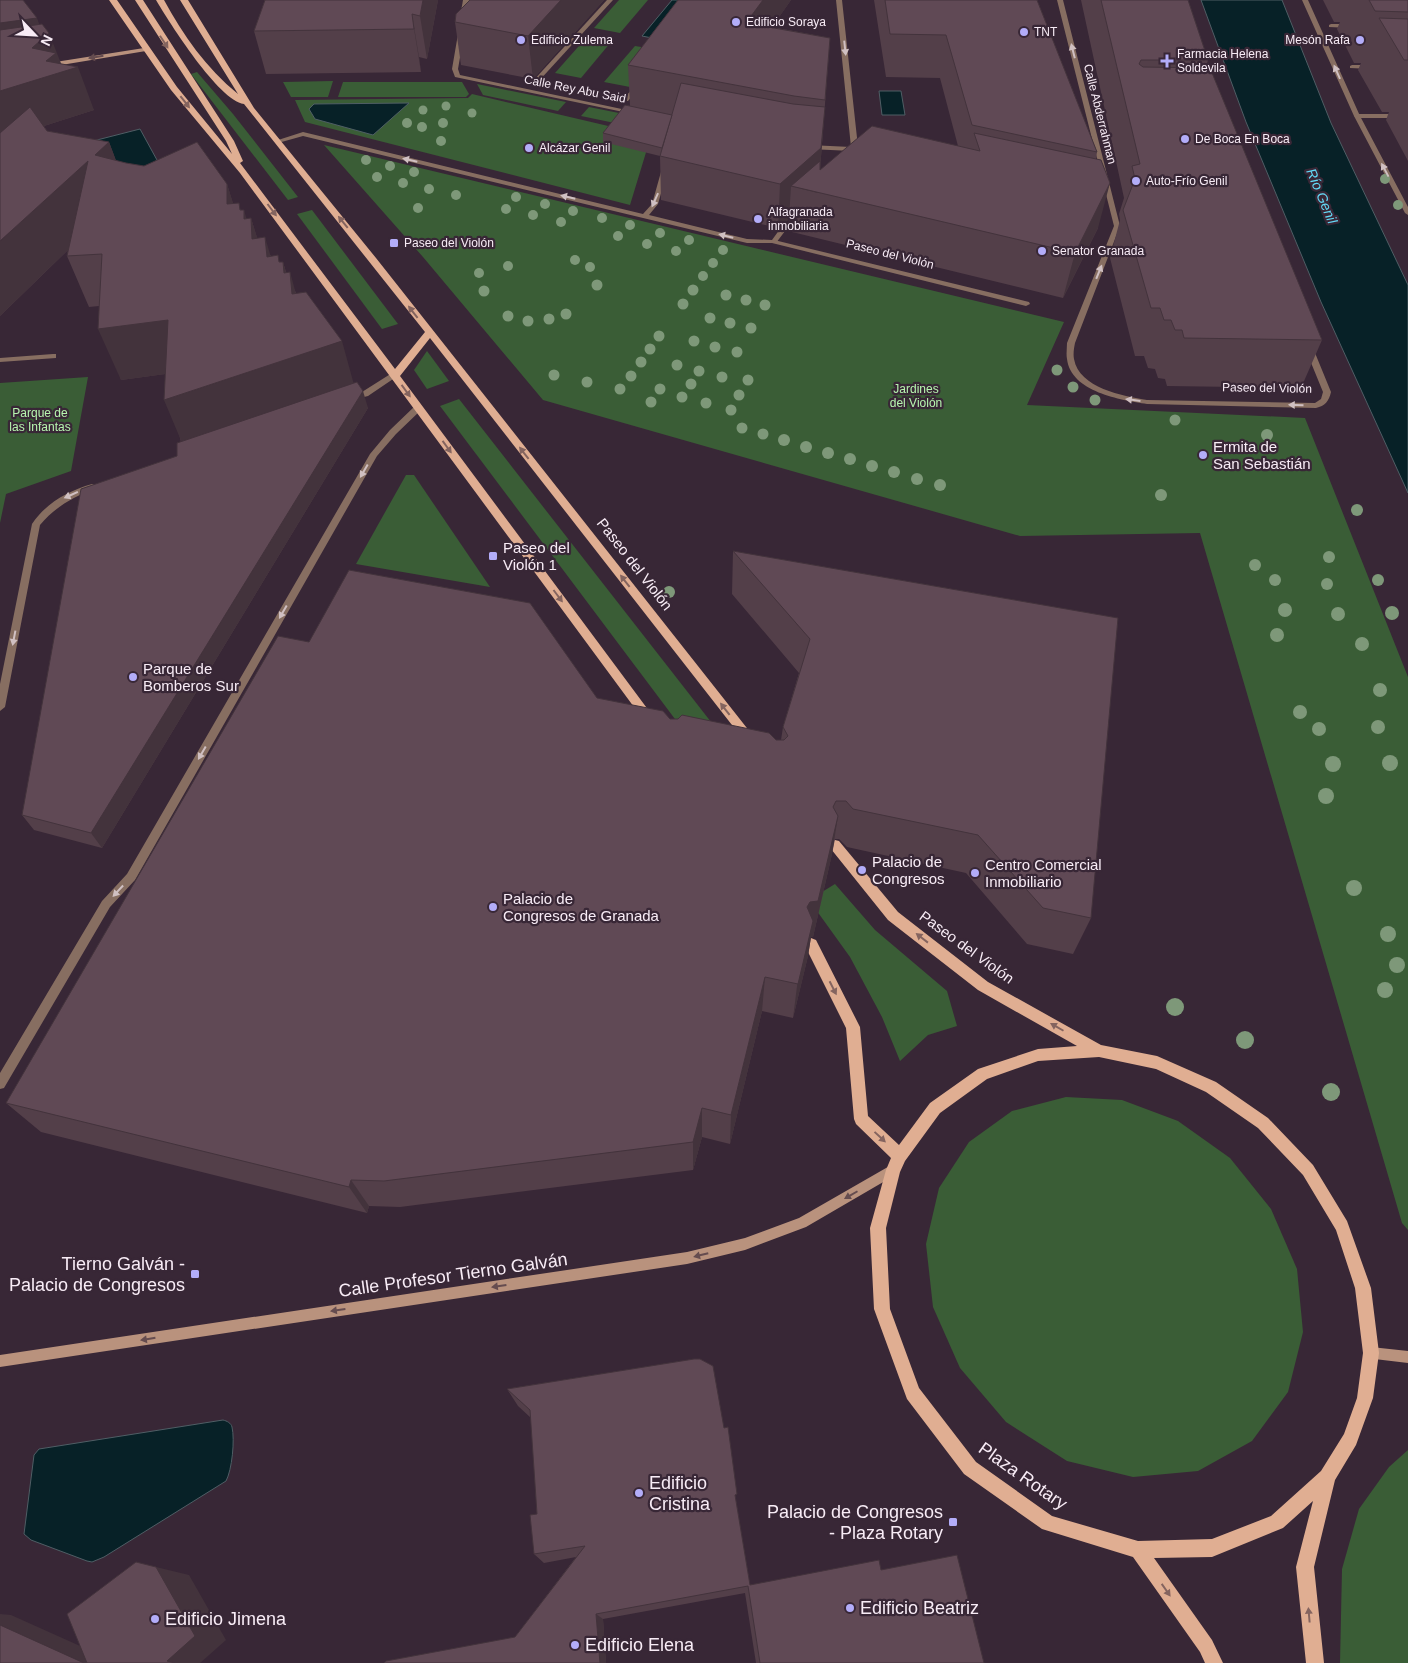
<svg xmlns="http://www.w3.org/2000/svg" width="1408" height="1663" viewBox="0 0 1408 1663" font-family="Arial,sans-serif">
	<rect width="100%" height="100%" fill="#382736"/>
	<!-- green -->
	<g fill="#3a5d36">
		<path d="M619 0H648L620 33 594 28Z"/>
		<path d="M586 38 611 42 581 78 555 73Z"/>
		<path d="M635 46 660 50 630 87 604 82Z"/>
		<path d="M197 72 233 114 298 197 288 200 191 74Z"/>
		<path d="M333 81 328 97H291L283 82Z"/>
		<path d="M343 82H462L469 94 466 97H338Z"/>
		<path d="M477 84 566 102 558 111 483 95Z"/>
		<path d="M472 94 651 136 630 205 305 122 295 100 468 98Z"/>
		<path d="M589 107 669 123 653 131 581 116Z"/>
		<path d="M324 145 1064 322 1027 405 1305 418 1408 677V1230L1402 1223 1200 533 1020 536 543 400 423 257Z"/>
		<path d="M312 210 398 324 382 329 297 214Z"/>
		<path d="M427 351 449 381 427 389 414 370Z"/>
		<path d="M88 377 71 471 6 494 0 523V383Z"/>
		<path d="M459 399 761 786 750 819 440 406Z"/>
		<path d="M406 475H414L490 587 356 564Z"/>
		<path d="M835 884 875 930 947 991 957 1026 928 1035 900 1061 882 1017 850 957 809 900Z"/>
		<path d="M1066 1097 1122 1100 1178 1121 1230 1158 1271 1209 1297 1269 1303 1332 1288 1392 1252 1441 1198 1471 1133 1477 1067 1461 1006 1422 960 1368 933 1307 926 1244 939 1188 969 1142 1012 1111Z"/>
		<path d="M1408 1450V1663H1340L1342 1569 1359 1509 1389 1467Z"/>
	</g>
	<!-- water -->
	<g fill="#072127" stroke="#4f5e65">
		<path d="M672 0H700L667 41 642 36Z"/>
		<path d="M1201 0H1282L1331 123 1408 285V493L1321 302 1246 122Z"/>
		<path d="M879 91H901L905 115H882Z"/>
		<path d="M409 103 373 135 315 119 309 109 314 104Z"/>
		<path d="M140 129 163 171 104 166 93 141Z"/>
		<path d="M223 1420C227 1421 231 1423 232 1427 235 1440 232 1470 226 1481L104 1557 92 1562 87 1561 31 1540 24 1534 34 1455 39 1449Z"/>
	</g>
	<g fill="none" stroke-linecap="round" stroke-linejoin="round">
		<!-- service -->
		<path fill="#876e61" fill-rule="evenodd" d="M418 405 421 406V410L396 434 377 456 135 880 110 907 4 1088 0 1089V1073L102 901 127 874 370 454 390 430 415 406Z"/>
		<!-- pedestrian -->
		<g fill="#876e61" fill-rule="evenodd">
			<path d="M607 0H613L537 83H533V81Z"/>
			<path d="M1331 24H1350L1353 26 1350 28 1329 27V25Z"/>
			<path d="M1352 65H1371L1374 67 1371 69 1350 68V66Z"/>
			<path d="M636 84 641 85 628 101H624L623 100Z"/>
			<path d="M774 240 1029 302 1030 304 1026 306 772 243V241Z"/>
		</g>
		<!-- minor -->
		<g fill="#876e61" fill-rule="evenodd">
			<path d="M463 0H469L466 17 463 19 460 17Z"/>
			<path d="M836 0H842L858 147 863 149 858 151 857 154H853L852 151 809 149 806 147 809 145 851 147Z"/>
			<path d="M1057 0H1063L1120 226 1075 343C1074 348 1073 354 1074 359 1079 388 1123 396 1147 400L1315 403 1321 399 1323 392 1305 348 1309 346 1313 348 1331 392C1329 401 1325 406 1316 408L1147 404C1121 400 1071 392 1067 359 1066 354 1067 348 1067 343L1114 226Z"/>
			<path d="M461 32 464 34 458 69 460 75 636 112 633 114 455 77 452 69 458 34Z"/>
			<path d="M1408 114V118H1357L1354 116 1357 114Z"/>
			<path d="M303 132 643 214 652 204 661 172 664 170 667 172 658 204 649 215 747 239 772 240 780 229 796 215 801 216 785 231 776 243H747L303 136 278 143 275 141Z"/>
			<path d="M53 354H56V358L0 362V358Z"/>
		</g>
		<!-- tertiary -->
		<g fill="#876e61" fill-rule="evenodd">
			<path d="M1302 0H1308L1360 116 1408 207V215L1405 213 1354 116Z"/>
			<path d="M392 373H398L399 375 368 396 352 400 348 398 362 392Z"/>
			<path d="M92 484 95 485V489C73 497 55 507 40 525L5 707 0 711V684L32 524C46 503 68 491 92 484Z"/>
		</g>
		<!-- secondary -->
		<g fill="#b9927d" fill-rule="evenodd">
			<path d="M144 48 147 50 146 51 49 67 46 65 49 63Z"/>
			<path d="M893 1164 897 1166 899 1170 897 1174 806 1227 745 1250 687 1264 0 1367V1355L687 1252 745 1238 799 1218Z"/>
			<path d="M1371 1347 1408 1351V1363L1366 1358 1365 1353 1366 1348Z"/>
		</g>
		<!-- primary -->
		<g fill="#e0ae92" fill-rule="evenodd">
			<path d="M109 0H117L177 87 232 154 226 141 135 0H143L234 141 243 161 240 163 395 369 425 332 244 104C219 101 169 22 156 0H164C183 35 206 68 238 94L180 0H188L254 108 376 258 754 737 756 740 754 743H746L430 338 400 376 655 719 649 724 645 722 240 173 171 90Z"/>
			<path d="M835 840 839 841 898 912 988 982 1101 1045 1157 1056 1216 1082 1268 1118 1313 1165 1347 1221 1371 1288 1379 1353 1373 1398 1356 1445 1335 1480 1314 1567 1324 1663H1306L1296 1567 1313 1501 1283 1528 1212 1557 1154 1558 1212 1640 1223 1663H1205L1200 1652 1133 1557 1042 1529 964 1474 907 1399 874 1309 870 1228 886 1170 891 1158 856 1124 854 1119 846 1028 804 944 806 940 811 938 816 940 860 1027 868 1116 899 1145 930 1103 978 1069 1038 1049 1077 1046 978 990 888 920 831 849 829 845 831 841ZM1099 1057 1156 1069 1206 1092 1258 1128 1303 1175 1336 1230 1355 1288 1363 1353 1357 1398 1344 1434 1321 1471 1271 1516 1212 1539 1138 1541 1052 1516 976 1462 919 1388 890 1309 886 1228 900 1172 905 1161 940 1113 987 1079 1038 1061Z"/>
		</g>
	</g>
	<!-- trees -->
	<g fill="#7e9879">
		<circle cx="446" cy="106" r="4.5"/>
		<circle cx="423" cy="110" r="4.5"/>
		<circle cx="472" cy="113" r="4.5"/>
		<circle cx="407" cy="123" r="5"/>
		<circle cx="443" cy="123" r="5"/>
		<circle cx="422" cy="127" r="5"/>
		<circle cx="441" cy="141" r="5"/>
		<circle cx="366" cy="160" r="5"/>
		<circle cx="390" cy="166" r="5"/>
		<circle cx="414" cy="172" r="5"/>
		<circle cx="377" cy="177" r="5"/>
		<circle cx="1385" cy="179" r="5"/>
		<circle cx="403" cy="183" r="5"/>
		<circle cx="429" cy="189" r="5"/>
		<circle cx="456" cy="195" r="5"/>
		<circle cx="516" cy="197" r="5"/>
		<circle cx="545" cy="204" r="5"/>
		<circle cx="1398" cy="205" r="5"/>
		<circle cx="418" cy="208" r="5"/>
		<circle cx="506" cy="209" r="5"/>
		<circle cx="573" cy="211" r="5"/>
		<circle cx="533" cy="215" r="5"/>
		<circle cx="602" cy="218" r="5"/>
		<circle cx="561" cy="222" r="5"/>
		<circle cx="630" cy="225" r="5"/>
		<circle cx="660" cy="233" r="5"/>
		<circle cx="618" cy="236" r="5"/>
		<circle cx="689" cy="240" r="5"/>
		<circle cx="647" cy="244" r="5"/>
		<circle cx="723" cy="250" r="5"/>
		<circle cx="676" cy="251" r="5"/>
		<circle cx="575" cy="260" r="5"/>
		<circle cx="713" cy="263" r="5"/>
		<circle cx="508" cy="266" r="5"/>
		<circle cx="590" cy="267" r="5"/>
		<circle cx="479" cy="273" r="5"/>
		<circle cx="703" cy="276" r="5"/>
		<circle cx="597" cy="285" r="5.5"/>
		<circle cx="693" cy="290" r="5.5"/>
		<circle cx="484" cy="291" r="5.5"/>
		<circle cx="726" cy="295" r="5.5"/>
		<circle cx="746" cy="300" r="5.5"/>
		<circle cx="683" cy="304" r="5.5"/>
		<circle cx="765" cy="305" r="5.5"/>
		<circle cx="566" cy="314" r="5.5"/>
		<circle cx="508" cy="316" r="5.5"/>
		<circle cx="710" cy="318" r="5.5"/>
		<circle cx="549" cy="319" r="5.5"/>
		<circle cx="528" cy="321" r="5.5"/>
		<circle cx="730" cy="323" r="5.5"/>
		<circle cx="751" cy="328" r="5.5"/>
		<circle cx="659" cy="336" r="5.5"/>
		<circle cx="694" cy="341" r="5.5"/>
		<circle cx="715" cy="347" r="5.5"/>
		<circle cx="650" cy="349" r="5.5"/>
		<circle cx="737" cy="352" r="5.5"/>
		<circle cx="641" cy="362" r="5.5"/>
		<circle cx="677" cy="365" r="5.5"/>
		<circle cx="1057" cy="370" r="5.5"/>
		<circle cx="699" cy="371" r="5.5"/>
		<circle cx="554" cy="375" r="5.5"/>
		<circle cx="631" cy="376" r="5.5"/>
		<circle cx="722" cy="377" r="5.5"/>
		<circle cx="748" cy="380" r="5.5"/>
		<circle cx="587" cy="382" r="5.5"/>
		<circle cx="691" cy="384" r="5.5"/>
		<circle cx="1073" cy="387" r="5.5"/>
		<circle cx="620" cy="389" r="5.5"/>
		<circle cx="660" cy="389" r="5.5"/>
		<circle cx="739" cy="395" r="5.5"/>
		<circle cx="682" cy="397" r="5.5"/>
		<circle cx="1095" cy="400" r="5.5"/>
		<circle cx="651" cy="402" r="5.5"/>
		<circle cx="706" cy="403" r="5.5"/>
		<circle cx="731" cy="410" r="5.5"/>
		<circle cx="1175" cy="420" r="5.5"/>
		<circle cx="742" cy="428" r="5.5"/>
		<circle cx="763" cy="434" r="5.5"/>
		<circle cx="1267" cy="435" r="6"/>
		<circle cx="784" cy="440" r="6"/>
		<circle cx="806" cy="447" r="6"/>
		<circle cx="828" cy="453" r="6"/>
		<circle cx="850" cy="459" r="6"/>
		<circle cx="872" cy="466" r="6"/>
		<circle cx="894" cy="472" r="6"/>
		<circle cx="917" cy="479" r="6"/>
		<circle cx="940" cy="485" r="6"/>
		<circle cx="1161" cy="495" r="6"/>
		<circle cx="1357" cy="510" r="6"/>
		<circle cx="1329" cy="557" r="6"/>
		<circle cx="1255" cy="565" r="6"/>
		<circle cx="1275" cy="580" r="6"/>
		<circle cx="1378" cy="580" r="6"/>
		<circle cx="1327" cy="584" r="6"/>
		<circle cx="669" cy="592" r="6"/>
		<circle cx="1285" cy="610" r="7"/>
		<circle cx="1392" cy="613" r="7"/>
		<circle cx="1338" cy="614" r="7"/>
		<circle cx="1277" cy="635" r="7"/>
		<circle cx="1362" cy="644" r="7"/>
		<circle cx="1380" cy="690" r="7"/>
		<circle cx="1300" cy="712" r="7"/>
		<circle cx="1378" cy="727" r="7"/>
		<circle cx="1319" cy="729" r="7"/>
		<circle cx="1390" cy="763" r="8"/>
		<circle cx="1333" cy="764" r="8"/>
		<circle cx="1326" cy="796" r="8"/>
		<circle cx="1354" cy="888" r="8"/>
		<circle cx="1388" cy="934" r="8"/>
		<circle cx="1397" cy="965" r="8"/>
		<circle cx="1385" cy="990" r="8"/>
		<circle cx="1175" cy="1007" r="9"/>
		<circle cx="1245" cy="1040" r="9"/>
		<circle cx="1331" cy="1092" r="9"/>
	</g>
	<!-- wall -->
	<g fill="#533f49">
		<path d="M265 0H438L427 59 419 57 421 72 266 74 254 31Z"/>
		<path d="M470 0H604L533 79 461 65 455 22Z"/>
		<path d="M678 0H791L772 27 830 38 820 170 958 146 940 78 886 77 874 0H1037L1097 152 1096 159 1098 228 1063 298 788 231 789 219 778 228 661 200 660 156 603 142V133L630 106 628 65Z"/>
		<path d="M1081 0H1188L1208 60 1206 68 1322 340 1301 388 1167 386 1165 379 1158 378 1155 369 1148 368 1144 356H1135L1110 258 1120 220 1119 214 1124 198Z"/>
		<path d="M1323 0H1408V161L1386 120 1389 112H1382L1358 70 1361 63H1354L1337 29 1340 22H1334Z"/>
		<path d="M39 25 61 64 94 110 44 126 47 131 109 142 116 161 126 163 227 184 233 204 241 210 246 219 251 218 257 238 271 256 280 262H283L286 272 296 293 354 384 368 408 102 848 34 830 22 815 177 456 181 442 165 374 121 380 99 306 89 307 67 256 68 250 0 316Z"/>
		<path d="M733 551 1091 918 1073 954 1027 944 966 873 847 847 839 839H835L832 854 813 937H811L808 956 793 1018 762 1011 730 1144 702 1137 693 1170 400 1207 369 1206 367 1213 41 1132 6 1103 597 698 670 719 776 740H781L783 727 799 673 732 594Z"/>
		<path d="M507 1389 736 1502 750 1585 881 1570 984 1663H756L745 1593 603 1619 606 1663H384L515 1637 576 1557 544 1563 534 1554 537 1514 531 1418 518 1406Z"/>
	</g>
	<!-- shaded-wall -->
	<g fill="#43333c">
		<path d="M423 0H438L427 59 420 16Z"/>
		<path d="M561 0H604L533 79 528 36Z"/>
		<path d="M763 0H791L745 66 746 23Z"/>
		<path d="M412 14 419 57 421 72 414 29Z"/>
		<path d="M37 18 44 37 49 33 64 71 78 67 94 110 3 139 0 134V23Z"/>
		<path d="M825 107 818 193 791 186 789 219 778 228 780 184Z"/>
		<path d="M109 142 128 192 95 155Z"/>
		<path d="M88 161 108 211 0 316V241Z"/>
		<path d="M1110 183 1098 228 1063 298 1075 253Z"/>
		<path d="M227 184 243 234 227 204Z"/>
		<path d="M244 210 252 238 251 218 267 269 268 290 244 219Z"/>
		<path d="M265 237 280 288 267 257Z"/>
		<path d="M283 262 291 290 290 272 304 323 306 344 284 273Z"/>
		<path d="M168 320 188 371 121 380 98 329Z"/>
		<path d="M342 341 356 392 185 450 164 400Z"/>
		<path d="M363 391 368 408 102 848 91 833Z"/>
		<path d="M838 816 832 854 813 937H811L808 956 793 1018 807 907Z"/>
		<path d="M765 977 762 1011 730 1144 731 1115Z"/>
		<path d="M702 1108V1137L693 1170V1142Z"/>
		<path d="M351 1180 369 1206 367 1213 349 1187Z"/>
		<path d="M156 1567 189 1575 226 1640 200 1663H175L167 1661Z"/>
		<path d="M0 1614 11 1615 118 1663H84L0 1625Z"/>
		<path d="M596 1614 603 1619 606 1663H600Z"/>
	</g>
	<!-- building -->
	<g fill="#604955" stroke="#43333c">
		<path d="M0 0H23L37 18 0 23Z"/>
		<path d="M265 0H423L420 16 412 14 414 29 254 31Z"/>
		<path d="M470 0H561L528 36 455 22 456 14Z"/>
		<path d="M678 0H763L746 23 830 38 825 100 794 96 628 65Z"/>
		<path d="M885 0H1037L1097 152 972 125 946 35 890 34Z"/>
		<path d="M1101 0H1188L1208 60H1141L1139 64 1143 67 1210 68 1322 340 1184 338 1182 330H1175L1171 320H1164L1160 308H1151L1123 210 1135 179 1132 166 1140 164Z"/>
		<path d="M1369 0H1408V12L1375 11Z"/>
		<path d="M1379 18 1408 19V60H1404Z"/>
		<path d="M42 24 49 33 32 48 56 53 46 61 78 67 0 91V30Z"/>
		<path d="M681 83 793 104 825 107 821 148 780 184 660 156Z"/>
		<path d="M625 105 672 115 662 148 603 133Z"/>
		<path d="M30 107 47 131 109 142 95 155 126 163 144 166 197 142 227 184V204L239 203 240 210H244V219L251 218 252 239 265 237 267 257 278 255 279 262H283L284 273 290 272 292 294 306 292 342 341 164 400 168 320 98 329 102 254 67 256 88 161 0 241V133Z"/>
		<path d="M872 126 980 151 974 133 1101 160 1110 183 1075 253 791 186 820 161V170Z"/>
		<path d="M357 382 363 391 91 833 22 815 81 489 177 456V443Z"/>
		<path d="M733 551 1118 618 1091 918 1043 908 978 835 853 809 846 801H836L833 807 838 816 818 901 810 902 807 907 813 921 798 984 765 977 731 1115 702 1108 693 1142 384 1181 351 1180 349 1187 6 1103 278 636 309 642 349 570 530 603 597 698 663 711 670 719H678L682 715 769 733 776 740H784L788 736 783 727 810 639Z"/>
		<path d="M694 1359H700L713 1366 724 1428 728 1427 737 1494 735 1495 750 1585 879 1560 881 1570 957 1555 984 1663H760L748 1586 596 1614 600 1663H384L386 1661 515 1637 585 1546 534 1554 530 1515 537 1514 530 1410 507 1389Z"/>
		<path d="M136 1562 156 1567 195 1636 167 1661 175 1663H87L67 1614Z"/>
		<path d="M0 1625 84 1663H0Z"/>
	</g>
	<!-- one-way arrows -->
	<defs><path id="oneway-solid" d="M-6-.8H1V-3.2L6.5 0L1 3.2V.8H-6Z" transform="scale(1.25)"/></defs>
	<g fill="#84645f">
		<use href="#oneway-solid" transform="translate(164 42) rotate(57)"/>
		<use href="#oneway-solid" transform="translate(185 102) rotate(52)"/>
		<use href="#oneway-solid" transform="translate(272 210) rotate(53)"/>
		<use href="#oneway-solid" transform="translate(343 222) rotate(-129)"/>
		<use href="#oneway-solid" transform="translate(413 312) rotate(-128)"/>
		<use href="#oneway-solid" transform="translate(406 391) rotate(54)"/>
		<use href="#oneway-solid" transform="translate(447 447) rotate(54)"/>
		<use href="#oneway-solid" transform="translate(524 453) rotate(-128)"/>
		<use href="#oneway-solid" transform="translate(625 581) rotate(-128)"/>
		<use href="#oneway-solid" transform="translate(558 596) rotate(53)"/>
		<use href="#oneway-solid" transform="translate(725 709) rotate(-128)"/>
		<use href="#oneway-solid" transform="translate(922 938) rotate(-142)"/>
		<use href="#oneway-solid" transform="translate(833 988) rotate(63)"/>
		<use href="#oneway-solid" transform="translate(1057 1027) rotate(-150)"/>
		<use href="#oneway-solid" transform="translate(880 1137) rotate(43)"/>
		<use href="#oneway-solid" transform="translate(1166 1590) rotate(55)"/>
		<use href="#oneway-solid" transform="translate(1309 1615) rotate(-95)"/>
	</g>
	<g fill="#d0c0c2">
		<use href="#oneway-solid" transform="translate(845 48) rotate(84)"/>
		<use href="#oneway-solid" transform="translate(1073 51) rotate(-104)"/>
		<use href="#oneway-solid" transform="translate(1337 72) rotate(-114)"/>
		<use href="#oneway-solid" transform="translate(410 160) rotate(-167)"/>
		<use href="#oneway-solid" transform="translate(1385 170) rotate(-118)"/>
		<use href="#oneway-solid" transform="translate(568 197) rotate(-167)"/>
		<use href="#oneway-solid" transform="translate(655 200) rotate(114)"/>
		<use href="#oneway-solid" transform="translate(726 236) rotate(-166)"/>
		<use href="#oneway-solid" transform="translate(1099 272) rotate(-68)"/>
		<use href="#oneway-solid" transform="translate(1133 400) rotate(-173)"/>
		<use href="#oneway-solid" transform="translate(1296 405) rotate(-179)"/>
		<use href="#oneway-solid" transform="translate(364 471) rotate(120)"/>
		<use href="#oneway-solid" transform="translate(71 495) rotate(156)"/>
		<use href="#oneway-solid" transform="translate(283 612) rotate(120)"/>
		<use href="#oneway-solid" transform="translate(14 638) rotate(101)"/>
		<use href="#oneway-solid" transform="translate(202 753) rotate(120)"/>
		<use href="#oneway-solid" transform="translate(118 891) rotate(133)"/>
	</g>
	<g fill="#654c4f">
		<use href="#oneway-solid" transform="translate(96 57) rotate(171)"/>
		<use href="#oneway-solid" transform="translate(851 1195) rotate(150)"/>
		<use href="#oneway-solid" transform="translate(701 1255) rotate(166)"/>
		<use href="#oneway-solid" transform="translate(499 1286) rotate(172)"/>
		<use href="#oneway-solid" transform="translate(338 1310) rotate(172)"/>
		<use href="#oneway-solid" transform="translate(148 1339) rotate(171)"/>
	</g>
	<!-- markers -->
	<g fill="#b3adf9" stroke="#382736" stroke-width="2">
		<circle cx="736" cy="22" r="5"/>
		<circle cx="1024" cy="32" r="5"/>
		<circle cx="521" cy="40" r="5"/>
		<circle cx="1360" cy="40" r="5"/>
		<path d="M1164.5 53.5h5v5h5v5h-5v5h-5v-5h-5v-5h5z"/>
		<circle cx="1185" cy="139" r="5"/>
		<circle cx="529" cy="148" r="5"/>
		<circle cx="1136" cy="181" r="5"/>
		<circle cx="758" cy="219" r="5"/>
		<rect x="389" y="238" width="10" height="10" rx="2.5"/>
		<circle cx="1042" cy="251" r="5"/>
		<circle cx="1203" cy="455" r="5"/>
		<rect x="488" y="551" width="10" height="10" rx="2.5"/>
		<circle cx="133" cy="677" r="5"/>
		<circle cx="862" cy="870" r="5"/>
		<circle cx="975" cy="873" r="5"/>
		<circle cx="493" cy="907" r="5"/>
		<rect x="190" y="1269" width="10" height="10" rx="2.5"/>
		<circle cx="639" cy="1493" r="5"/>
		<rect x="948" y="1517" width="10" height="10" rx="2.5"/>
		<circle cx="850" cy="1608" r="5"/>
		<circle cx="155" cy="1619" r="5"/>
		<circle cx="575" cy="1645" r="5"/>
	</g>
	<g text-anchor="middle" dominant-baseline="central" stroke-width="4.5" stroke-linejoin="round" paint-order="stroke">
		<!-- far-poi labels -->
		<g font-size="12" fill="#f8ecf6" stroke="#382736" text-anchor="start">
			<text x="746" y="22">Edificio Soraya</text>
			<text x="1034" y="32">TNT</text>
			<text x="531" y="40">Edificio Zulema</text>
			<text x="1350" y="40" text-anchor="end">Mesón Rafa</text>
			<text x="1177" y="54">Farmacia Helena<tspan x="1177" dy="14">Soldevila</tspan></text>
			<text x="1195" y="139">De Boca En Boca</text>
			<text x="539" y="148">Alcázar Genil</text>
			<text x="1146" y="181">Auto-Frío Genil</text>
			<text x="768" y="212">Alfagranada<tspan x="768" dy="14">inmobiliaria</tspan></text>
			<text x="404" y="243">Paseo del Violón</text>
			<text x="1052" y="251">Senator Granada</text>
		</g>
		<!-- far-street labels -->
		<g font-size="12" fill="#f8ecf6" stroke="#382736">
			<text transform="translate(575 89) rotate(11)">Calle Rey Abu Said</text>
			<text transform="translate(1100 114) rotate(76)">Calle Abderrahman</text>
			<text transform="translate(890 254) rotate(14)">Paseo del Violón</text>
			<text transform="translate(1267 388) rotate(1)">Paseo del Violón</text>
		</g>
		<!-- far-park labels -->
		<g font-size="12" fill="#b7f5af" stroke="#382736">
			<text x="916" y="389">Jardines<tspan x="916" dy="14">del Violón</tspan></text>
			<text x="40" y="413">Parque de<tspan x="40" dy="14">las Infantas</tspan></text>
		</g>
		<!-- far-water labels -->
		<g font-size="14" font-style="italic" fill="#63d9f6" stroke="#382736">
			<text transform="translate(1322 196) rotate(67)">Río Genil</text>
		</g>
		<!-- poi labels -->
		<g font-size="15" fill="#f8ecf6" stroke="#382736" text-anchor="start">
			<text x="1213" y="446">Ermita de<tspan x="1213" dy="17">San Sebastián</tspan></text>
			<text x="503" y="547">Paseo del<tspan x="503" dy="17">Violón 1</tspan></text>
			<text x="143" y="668">Parque de<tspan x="143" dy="17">Bomberos Sur</tspan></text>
			<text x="872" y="861">Palacio de<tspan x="872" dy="17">Congresos</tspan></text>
			<text x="985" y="864">Centro Comercial<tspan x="985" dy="17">Inmobiliario</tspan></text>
			<text x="503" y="898">Palacio de<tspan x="503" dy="17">Congresos de Granada</tspan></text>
		</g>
		<!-- street labels -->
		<g font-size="15" fill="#f8ecf6" stroke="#382736">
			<text transform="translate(635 564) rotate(52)">Paseo del Violón</text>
			<text transform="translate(967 947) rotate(36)">Paseo del Violón</text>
		</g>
		<!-- near-poi labels -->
		<g font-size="18" fill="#f8ecf6" stroke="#382736" text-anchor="start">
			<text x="185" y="1264" text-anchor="end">Tierno Galván -<tspan x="185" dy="21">Palacio de Congresos</tspan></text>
			<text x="649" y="1483">Edificio<tspan x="649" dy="21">Cristina</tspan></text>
			<text x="943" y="1512" text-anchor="end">Palacio de Congresos<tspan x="943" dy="21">- Plaza Rotary</tspan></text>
			<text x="860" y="1608">Edificio Beatriz</text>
			<text x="165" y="1619">Edificio Jimena</text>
			<text x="585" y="1645">Edificio Elena</text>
		</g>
		<!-- near-street labels -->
		<g font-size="18" fill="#f8ecf6" stroke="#382736">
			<text transform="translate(453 1275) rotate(-8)">Calle Profesor Tierno Galván</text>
			<text transform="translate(1023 1476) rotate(35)">Plaza Rotary</text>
		</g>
	</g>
	<!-- north arrow -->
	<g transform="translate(35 35) rotate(115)" stroke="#382736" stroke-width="4" paint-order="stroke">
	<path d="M0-4L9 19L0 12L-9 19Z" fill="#f8ecf6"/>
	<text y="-8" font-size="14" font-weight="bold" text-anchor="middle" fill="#f8ecf6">N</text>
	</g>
</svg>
